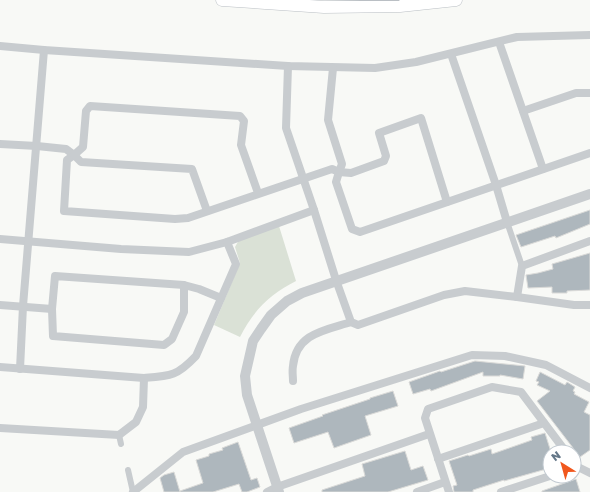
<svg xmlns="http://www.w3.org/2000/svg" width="590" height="492" viewBox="0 0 590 492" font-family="'Golos Text',sans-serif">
	<rect width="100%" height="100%" fill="#f8f9f6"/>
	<!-- green -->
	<path fill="#dae1d6" d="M279 226 296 281C270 294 253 311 240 337L214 325 240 263 235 247 239 240Z"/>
	<!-- building -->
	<g fill="#aeb7bd" stroke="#dadad8">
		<path d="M590 210V224L556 238 555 236 521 247 516 235Z"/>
		<path d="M590 253V290L567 291V293H552V287L528 288 526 275 538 273 553 269 552 264Z"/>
		<path d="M475 361 525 366 523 379 500 375V376H483V372L431 391 430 389 413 394 409 382 440 371 441 372Z"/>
		<path d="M540 372 565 385 567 382 575 387 573 391 575 392 574 394 589 402 584 412 590 415V450L580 457 537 401 550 391 537 385 539 382 536 381Z"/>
		<path d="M393 391 398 406 365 416 371 435 334 448 328 432 294 443 289 428 323 416 322 415 370 399V398Z"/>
		<path d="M545 433 550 449V468L504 481V480L473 490V492H454L453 486 457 485 449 461 468 455 469 456 491 449 492 454 532 440 531 437Z"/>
		<path d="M238 442 251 480 257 478 260 487 247 492H242L239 484 213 492H180V491L203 483 196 460 209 456V454L223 450 222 448Z"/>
		<path d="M405 451 411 470 423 466 428 480 388 492H322V490L365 476 362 464Z"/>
		<path d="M174 472 180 492H164L160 478 164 475Z"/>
		<path d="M576 479 580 492H542V491Z"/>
	</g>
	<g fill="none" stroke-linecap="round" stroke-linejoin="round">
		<!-- secondary casing -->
		<g stroke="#babfc4" stroke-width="13">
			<path id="secondary" d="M222 0 324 7 400 6 456 0"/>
		</g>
		<!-- pedestrian -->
		<g stroke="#c8cccf" stroke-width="6">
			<path d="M507 222 522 266"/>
			<path d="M119 435 121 444"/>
			<path d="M128 470 133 492"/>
		</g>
		<!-- minor -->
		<g stroke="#c8cccf" stroke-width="8">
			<path d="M499 42 543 169"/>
			<path d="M0 46 44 50 288 66 375 68 416 62 517 37 590 35"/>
			<path d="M451 54 496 185 507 222"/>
			<path d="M288 66 286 128 314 210"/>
			<path d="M333 68 328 120 342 164 339 172 351 173 384 161 386 156 379 133 421 118 447 202"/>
			<path d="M523 111 576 93H590"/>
			<path d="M0 144 37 146 66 149 74 155 67 160 64 211 175 219 188 218 332 169 339 172 336 182 352 229 360 232 590 153"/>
			<path d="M207 211 192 169 81 162 74 155 83 147 86 111 90 106 240 116 244 121 241 145 258 193"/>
			<path d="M0 239 121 249 189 252 227 242 314 210 336 280 351 322 358 325 444 295 465 291 517 297 574 305H590"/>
			<path d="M184 285 55 276 52 309 53 336 164 345 172 339 184 312V285L199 289 221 298"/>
			<path d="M517 297 522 266 590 241"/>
			<path d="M0 305 52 309"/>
			<path d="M0 367 144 378C171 376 177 376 196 356L236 264 227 242"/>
			<path d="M20 369 23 306 44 50"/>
			<path d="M293 381C293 376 292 371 293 366 296 333 326 330 351 322"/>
			<path d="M0 428 119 435 136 422 143 407 144 378"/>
			<path d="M438 459 544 423"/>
			<path d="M574 468 578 467 590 473"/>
			<path d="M133 492 183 452 301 409 472 355 505 356 546 365 590 388"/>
			<path d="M267 492 277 487 429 434"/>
			<path d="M417 492 445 482"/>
			<path d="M449 492 425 418 428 409 492 387 521 392 566 452"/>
			<path d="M501 492 550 476"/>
		</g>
		<!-- tertiary -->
		<path stroke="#c8cccf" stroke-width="10" d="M279 492 247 395 245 376 253 341 261 329 271 315 287 301 302 293 590 194"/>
		<!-- secondary -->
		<use href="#secondary" stroke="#fff" stroke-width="12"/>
	</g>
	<!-- north arrow -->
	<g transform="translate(562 464) rotate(323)"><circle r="19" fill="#ffffff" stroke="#c1c9d0"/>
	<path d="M0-3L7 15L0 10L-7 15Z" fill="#f1571d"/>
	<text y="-6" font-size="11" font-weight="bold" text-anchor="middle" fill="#657889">N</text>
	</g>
</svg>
